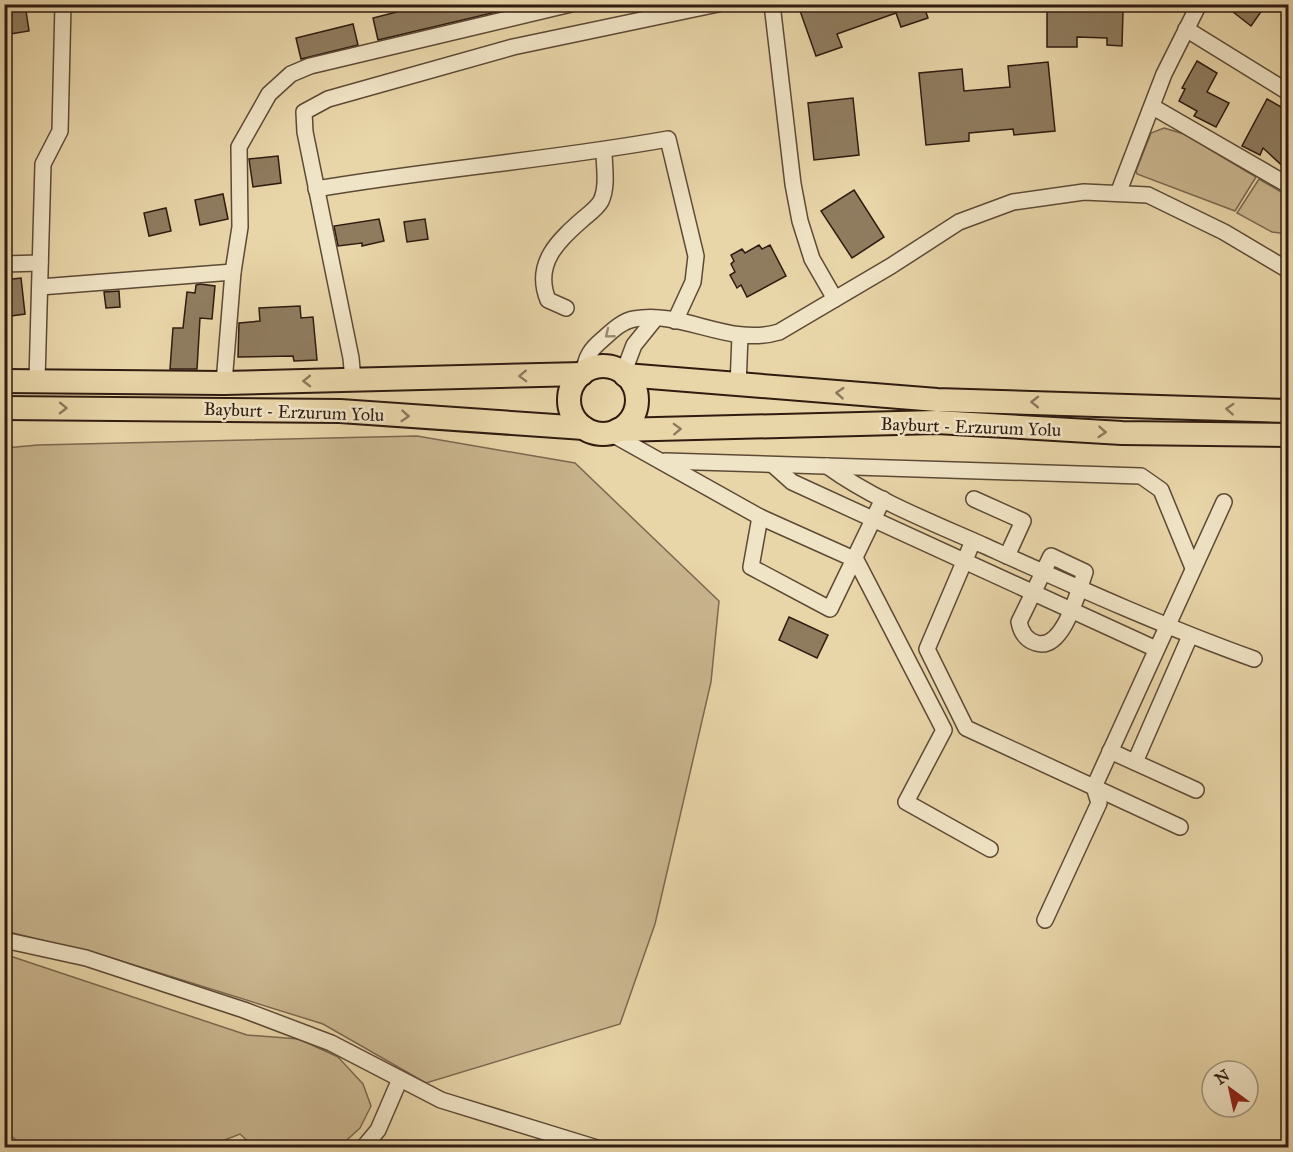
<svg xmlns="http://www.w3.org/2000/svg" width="1293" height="1152" viewBox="0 0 1293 1152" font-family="'IM FELL Great Primer',serif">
	<rect width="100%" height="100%" fill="#e8d5a8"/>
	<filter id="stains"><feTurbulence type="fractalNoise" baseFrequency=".00333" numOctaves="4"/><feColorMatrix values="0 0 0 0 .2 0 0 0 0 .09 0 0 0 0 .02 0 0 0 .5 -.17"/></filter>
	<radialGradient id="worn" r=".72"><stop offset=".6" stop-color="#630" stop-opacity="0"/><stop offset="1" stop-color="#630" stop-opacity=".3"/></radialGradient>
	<!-- green -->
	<g fill="#c9b58e" stroke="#7c684f" stroke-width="1.5">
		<path d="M1164 128 1184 134 1256 177 1235 211 1137 174 1136 171 1151 133Z"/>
		<path d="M1259 179 1288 196V234L1272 232 1237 213Z"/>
		<path d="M417 436 575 463 719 601 711 682 655 924 620 1024 426 1083 323 1024 102 955 5 931V448L38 445Z"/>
		<path d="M4 954 247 1035 299 1039 338 1057 363 1084 371 1106 360 1128 339 1147H254L240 1134 206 1147H25L5 1131Z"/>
	</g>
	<!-- building -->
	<g fill="#8f7c5f" stroke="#2f1b10" stroke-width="1.5">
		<path d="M25 4 29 31 4 35V7Z"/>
		<path d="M428 4H517V7L378 40 373 18Z"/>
		<path d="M809 4H923L928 18 901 27 896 13 837 34 842 47 816 56 799 8Z"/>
		<path d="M1047 4H1079V11H1123L1122 46 1107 45V38L1077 37V47H1047Z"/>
		<path d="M1223 4H1257L1263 9 1251 26Z"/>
		<path d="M353 24 358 45 301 59 296 38Z"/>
		<path d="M1197 61 1217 73 1207 92 1229 103 1216 127 1194 116 1197 111 1179 101 1185 89 1182 88Z"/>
		<path d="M1048 62 1055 131 1014 135 1013 129 969 133V141L926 145 919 73 962 69 964 91 1010 87 1008 66Z"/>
		<path d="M853 98 859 155 814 160 808 103Z"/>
		<path d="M1267 99 1288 111V171L1263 148 1260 155 1242 146Z"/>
		<path d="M278 156 281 183 253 187 249 159Z"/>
		<path d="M854 190 884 237 852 258 821 211Z"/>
		<path d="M223 194 228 219 200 225 195 200Z"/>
		<path d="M166 208 171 231 149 236 144 213Z"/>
		<path d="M379 219 384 241 362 246V243L338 246 334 226Z"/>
		<path d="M425 219 428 239 407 242 404 222Z"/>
		<path d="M759 245 762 249 770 245 786 276 747 297 741 285 737 288 730 275 735 272 731 264 734 261 731 255 742 249 745 253Z"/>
		<path d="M21 278 25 314 4 317V280Z"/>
		<path d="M200 284 215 286 212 319 200 318 197 369H170L173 328H183L187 292 195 293 196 285Z"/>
		<path d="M119 291 120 307 106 308 104 292Z"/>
		<path d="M300 306 301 318 313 317 317 360 294 361 293 356 238 357 239 323 260 321 259 308Z"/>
		<path d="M789 617 828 635 817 658 779 640Z"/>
	</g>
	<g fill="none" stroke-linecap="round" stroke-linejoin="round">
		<!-- minor casing -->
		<g stroke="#5d4a36" stroke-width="18">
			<g id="minor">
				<path d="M772 4 793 184 800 221 812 259 835 299"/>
				<path d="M1186 29 1288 92"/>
				<path d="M1153 107 1288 185"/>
				<path d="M316 189C433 169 551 160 668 139L696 256 693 282 675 321"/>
				<path d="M1119 191 1164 74 1199 4"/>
				<path d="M4 264 40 263"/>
				<path d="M40 287 233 272"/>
				<path d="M566 308 548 300C533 263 559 240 584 218 590 213 597 208 601 201 608 186 604 167 604 151"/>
				<path d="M584 373C585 357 591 349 603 339 612 331 622 321 634 319 684 310 729 347 779 332L891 266 959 222 1013 202 1084 192 1148 195 1224 232 1288 270"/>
				<path d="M623 374 634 345 655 319"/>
				<path d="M37 380 43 164 60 131 63 4"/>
				<path d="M353 380 351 358 305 132 304 112 328 99 513 47 718 4"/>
				<path d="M224 383 233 272 240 227 239 147 269 94 291 74 310 66 571 4"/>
				<path d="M738 386 740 336"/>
				<path d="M610 433 760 517 856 560 944 730 906 802 990 849"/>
				<path d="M665 461 1141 476 1161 490 1193 568"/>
				<path d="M773 465 792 482 1156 649"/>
				<path d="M827 466C874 500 931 522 985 546 1074 586 1162 626 1254 659"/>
				<path d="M974 499 1023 521 1007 556"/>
				<path d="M760 517 751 567 830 609 883 499"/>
				<path d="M973 541 927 649 966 728 1180 827"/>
				<path d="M1051 556 1085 572C1078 592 1063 652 1036 643 1026 640 1021 632 1019 622Z"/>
				<path d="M1110 751 1196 790"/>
				<path d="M1135 762 1190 636"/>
				<path d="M1045 920 1099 803 1094 787 1224 502"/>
				<path d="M4 940 86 958 244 1010 331 1043 441 1100 597 1148"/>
				<path d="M363 1148 378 1130 400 1079"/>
			</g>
		</g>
		<!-- highway casing -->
		<g stroke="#2f1b10" stroke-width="26">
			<g id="highway">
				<circle cx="603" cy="400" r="34"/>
				<path d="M625 375 937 400 1288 411"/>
				<path d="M4 381 224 383 582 374"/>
				<path d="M4 408 340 411 584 428"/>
				<path d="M618 430 937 422 1122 433 1288 435"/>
			</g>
		</g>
		<!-- minor -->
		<use href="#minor" stroke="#f0e4c6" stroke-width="15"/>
		<!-- highway -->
		<use href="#highway" stroke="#e8d5a8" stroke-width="22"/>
	</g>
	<!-- one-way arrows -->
	<defs><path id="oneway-chevron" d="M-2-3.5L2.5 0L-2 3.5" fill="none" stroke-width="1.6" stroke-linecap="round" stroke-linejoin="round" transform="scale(1.5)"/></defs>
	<use stroke="#998a74" href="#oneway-chevron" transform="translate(609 334) rotate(141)"/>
	<g stroke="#8c785c">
		<use href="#oneway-chevron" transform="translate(523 376) rotate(178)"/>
		<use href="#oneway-chevron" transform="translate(307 381) rotate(179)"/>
		<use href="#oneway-chevron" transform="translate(840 393) rotate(-176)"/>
		<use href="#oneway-chevron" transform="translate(1035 402) rotate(-179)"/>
		<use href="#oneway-chevron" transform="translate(63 408) rotate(1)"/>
		<use href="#oneway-chevron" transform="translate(1230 409) rotate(-177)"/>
		<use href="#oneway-chevron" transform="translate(405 416) rotate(4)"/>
		<use href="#oneway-chevron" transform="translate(677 429) rotate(-2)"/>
		<use href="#oneway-chevron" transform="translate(1102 432) rotate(4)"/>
	</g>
	<g text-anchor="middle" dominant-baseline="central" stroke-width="5" stroke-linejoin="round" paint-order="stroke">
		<!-- street labels -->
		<g font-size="18" fill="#2f1b10" stroke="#f0e4c6">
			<text transform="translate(294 412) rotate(2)">Bayburt - Erzurum Yolu</text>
			<text transform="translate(971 427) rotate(2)">Bayburt - Erzurum Yolu</text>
		</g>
	</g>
	<!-- margin -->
	<rect width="1293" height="1152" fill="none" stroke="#e8d5a8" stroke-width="24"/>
	<rect x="6" y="6" width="1281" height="1140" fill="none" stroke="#2f1b10" stroke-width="3"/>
	<rect x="12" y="12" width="1269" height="1128" fill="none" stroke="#2f1b10" stroke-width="1.5"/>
	<!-- north arrow -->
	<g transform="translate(1230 1089) rotate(327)"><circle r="28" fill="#f0e4c6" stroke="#a3947d" stroke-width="1.5"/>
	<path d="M0-4.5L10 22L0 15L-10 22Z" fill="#8f2418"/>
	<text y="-9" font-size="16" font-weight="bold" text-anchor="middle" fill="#2f1b10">N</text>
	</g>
	<rect width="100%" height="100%" filter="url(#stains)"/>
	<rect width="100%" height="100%" fill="url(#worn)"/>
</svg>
